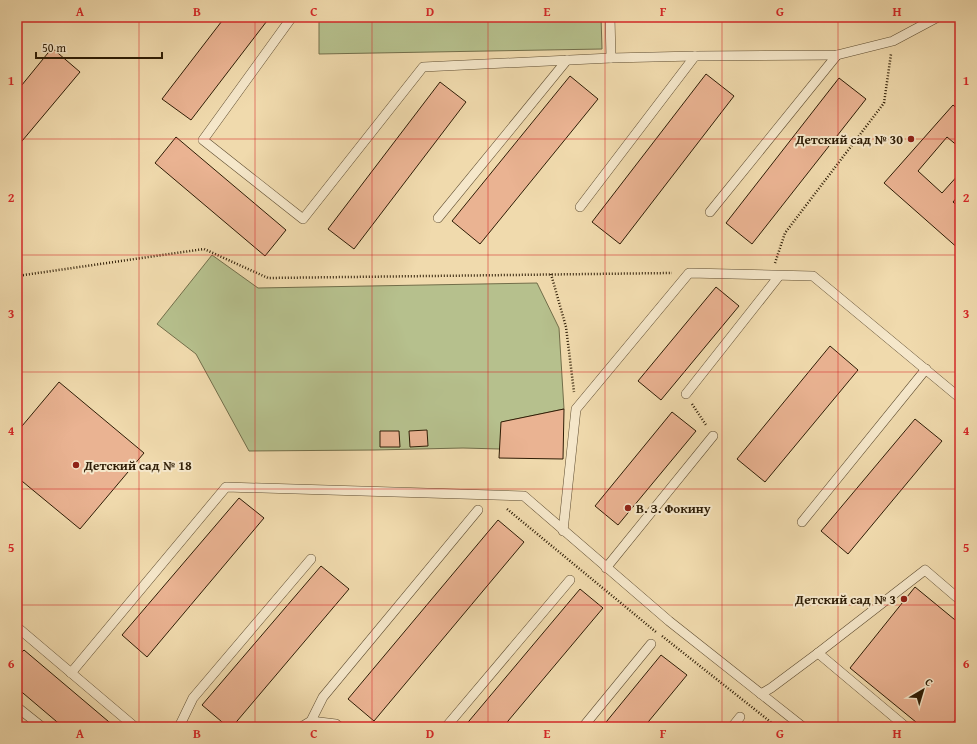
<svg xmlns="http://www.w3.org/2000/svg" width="977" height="744" viewBox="0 0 977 744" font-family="'Gentium Book Plus',serif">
	<rect width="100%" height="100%" fill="#f0daad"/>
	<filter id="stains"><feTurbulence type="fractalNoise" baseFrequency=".005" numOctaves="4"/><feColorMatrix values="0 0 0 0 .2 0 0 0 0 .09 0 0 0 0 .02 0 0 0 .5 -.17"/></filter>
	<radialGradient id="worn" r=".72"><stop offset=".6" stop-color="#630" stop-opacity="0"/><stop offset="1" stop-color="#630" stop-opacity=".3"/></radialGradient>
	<!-- green -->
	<g fill="#b6c08d" stroke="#726e4a">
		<path d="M319 17H601L602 49 319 54Z"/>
		<path d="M212 255 258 288 537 283 559 328 564 409 502 422 500 449 463 448 374 450 249 451 196 354 157 324Z"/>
	</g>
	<!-- building -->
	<g fill="#eab392" stroke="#2e1d06">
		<path d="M225 17H270L191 120 162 99Z"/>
		<path d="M956 17H960V25L954 20Z"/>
		<path d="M52 48 80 72 17 147V91Z"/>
		<path d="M706 74 734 96 620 244 592 222Z"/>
		<path d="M570 76 598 99 480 244 452 221Z"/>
		<path d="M839 78 866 99 752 244 726 223Z"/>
		<path d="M440 82 466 102 354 249 328 229Z"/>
		<path d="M953 105 960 111V148L947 137 918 171 942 193 960 173V194L953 202 960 208V250L884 183Z"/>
		<path d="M176 137 286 230 265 256 155 163Z"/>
		<path d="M716 287 739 306 661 400 638 381Z"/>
		<path d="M830 346 858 370 765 482 737 459Z"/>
		<path d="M59 382 144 453 80 529 17 477V432Z"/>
		<path d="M564 409 563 459 499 458 501 422Z"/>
		<path d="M672 412 696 431 618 525 595 506Z"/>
		<path d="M915 419 942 441 848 554 821 531Z"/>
		<path d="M427 430 428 446 410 447 409 431Z"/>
		<path d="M380 431H399L400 447H380Z"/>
		<path d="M239 498 264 518 147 657 122 635Z"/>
		<path d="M498 520 524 542 374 721 348 699Z"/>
		<path d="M321 566 349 589 232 727H228L202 705Z"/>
		<path d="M915 587 960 624V715L949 727H922L850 668Z"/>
		<path d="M580 589 603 608 503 727H464Z"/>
		<path d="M24 650 115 727H63L17 688V657Z"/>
		<path d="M661 655 687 675 644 727H602Z"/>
	</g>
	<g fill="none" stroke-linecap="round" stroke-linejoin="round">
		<!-- service casing -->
		<g stroke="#5e4c30" stroke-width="10">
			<g id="service">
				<path d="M292 17 203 140 303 219 423 67 611 58 610 17"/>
				<path d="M611 58 695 56 837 55 893 41 938 17"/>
				<path d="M580 207 695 56"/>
				<path d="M710 212 837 55"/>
				<path d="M438 218 567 60"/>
				<path d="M686 394 779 276"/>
				<path d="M802 522 926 369"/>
				<path d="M563 531 576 409 689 273 813 276 960 398"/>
				<path d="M606 568 713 436"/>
				<path d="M17 627 135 727"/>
				<path d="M818 653 906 727"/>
				<path d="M71 673 226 487 524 496 669 621 803 727"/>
				<path d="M761 694 771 688 818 653 925 570 960 600"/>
				<path d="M17 707 42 727"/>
				<path d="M311 721 323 697 478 510"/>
				<path d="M179 727 193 698 311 559"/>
				<path d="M301 727 311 721 336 724 340 727"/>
				<path d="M446 727 570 580"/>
				<path d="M583 727 651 644"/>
				<path d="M732 727 740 717"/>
			</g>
		</g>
		<!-- path -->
		<g stroke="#2e1d06" stroke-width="2.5" stroke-dasharray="1 2" stroke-linecap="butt">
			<path d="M775 263 785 233 884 103 891 54"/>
			<path d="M551 274 566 327 574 392"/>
			<path d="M17 276 204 249 268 278 672 273"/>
			<path d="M692 404 706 425"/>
			<path d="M507 509 656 632"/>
			<path d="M662 636 777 727"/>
		</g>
		<!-- service -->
		<use href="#service" stroke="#f5e7ca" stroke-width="9"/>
	</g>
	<!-- grid -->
	<path fill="none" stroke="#d62828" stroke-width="1" stroke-opacity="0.55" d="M139 17V727M255 17V727M372 17V727M488 17V727M605 17V727M722 17V727M838 17V727M17 139H960M17 255H960M17 372H960M17 489H960M17 605H960"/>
	<!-- markers -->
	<g fill="#8f2418" stroke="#f5e7ca" stroke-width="1.5">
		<circle cx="911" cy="139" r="4"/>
		<circle cx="76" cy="465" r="4"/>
		<circle cx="628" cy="508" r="4"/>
		<circle cx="904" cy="599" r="4"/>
	</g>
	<g text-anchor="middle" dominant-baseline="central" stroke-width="4" stroke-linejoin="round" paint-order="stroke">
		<!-- poi labels -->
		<g font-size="13" font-weight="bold" fill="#2e1d06" stroke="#f5e7ca" text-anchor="end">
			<text x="903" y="139">Детский сад № 30</text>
			<text x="84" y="465" text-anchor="start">Детский сад № 18</text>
			<text x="636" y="508" text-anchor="start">В. З. Фокину</text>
			<text x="896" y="599">Детский сад № 3</text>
		</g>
	</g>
	<!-- margin -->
	<rect width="977" height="744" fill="none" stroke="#f0daad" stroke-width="44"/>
	<!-- north arrow -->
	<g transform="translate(923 690) rotate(38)" stroke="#f5e7ca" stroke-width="3" paint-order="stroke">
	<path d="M0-3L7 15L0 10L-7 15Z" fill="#2e1d06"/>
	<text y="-6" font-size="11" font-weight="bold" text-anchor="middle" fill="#2e1d06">С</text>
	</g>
	<!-- scale -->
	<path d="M36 52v6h126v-6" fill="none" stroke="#2e1d06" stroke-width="2"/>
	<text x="42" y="52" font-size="12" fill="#2e1d06" stroke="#f5e7ca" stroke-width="3" paint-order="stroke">50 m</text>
	<rect x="22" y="22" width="933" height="700" fill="none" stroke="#d62828" stroke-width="1.5"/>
	<g font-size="13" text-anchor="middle" font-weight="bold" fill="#d62828">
		<text x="80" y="16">A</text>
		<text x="197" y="16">B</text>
		<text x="314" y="16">C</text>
		<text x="430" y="16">D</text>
		<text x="547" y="16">E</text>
		<text x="663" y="16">F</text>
		<text x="780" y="16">G</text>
		<text x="897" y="16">H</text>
		<text x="11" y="85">1</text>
		<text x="966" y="85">1</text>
		<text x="11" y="202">2</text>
		<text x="966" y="202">2</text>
		<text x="11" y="318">3</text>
		<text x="966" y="318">3</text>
		<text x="11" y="435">4</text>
		<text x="966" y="435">4</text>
		<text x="11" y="552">5</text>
		<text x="966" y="552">5</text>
		<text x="11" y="668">6</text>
		<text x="966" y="668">6</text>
		<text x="80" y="738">A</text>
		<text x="197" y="738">B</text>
		<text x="314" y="738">C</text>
		<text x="430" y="738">D</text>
		<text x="547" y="738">E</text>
		<text x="663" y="738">F</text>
		<text x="780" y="738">G</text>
		<text x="897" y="738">H</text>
	</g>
	<rect width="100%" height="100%" filter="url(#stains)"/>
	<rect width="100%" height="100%" fill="url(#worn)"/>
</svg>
